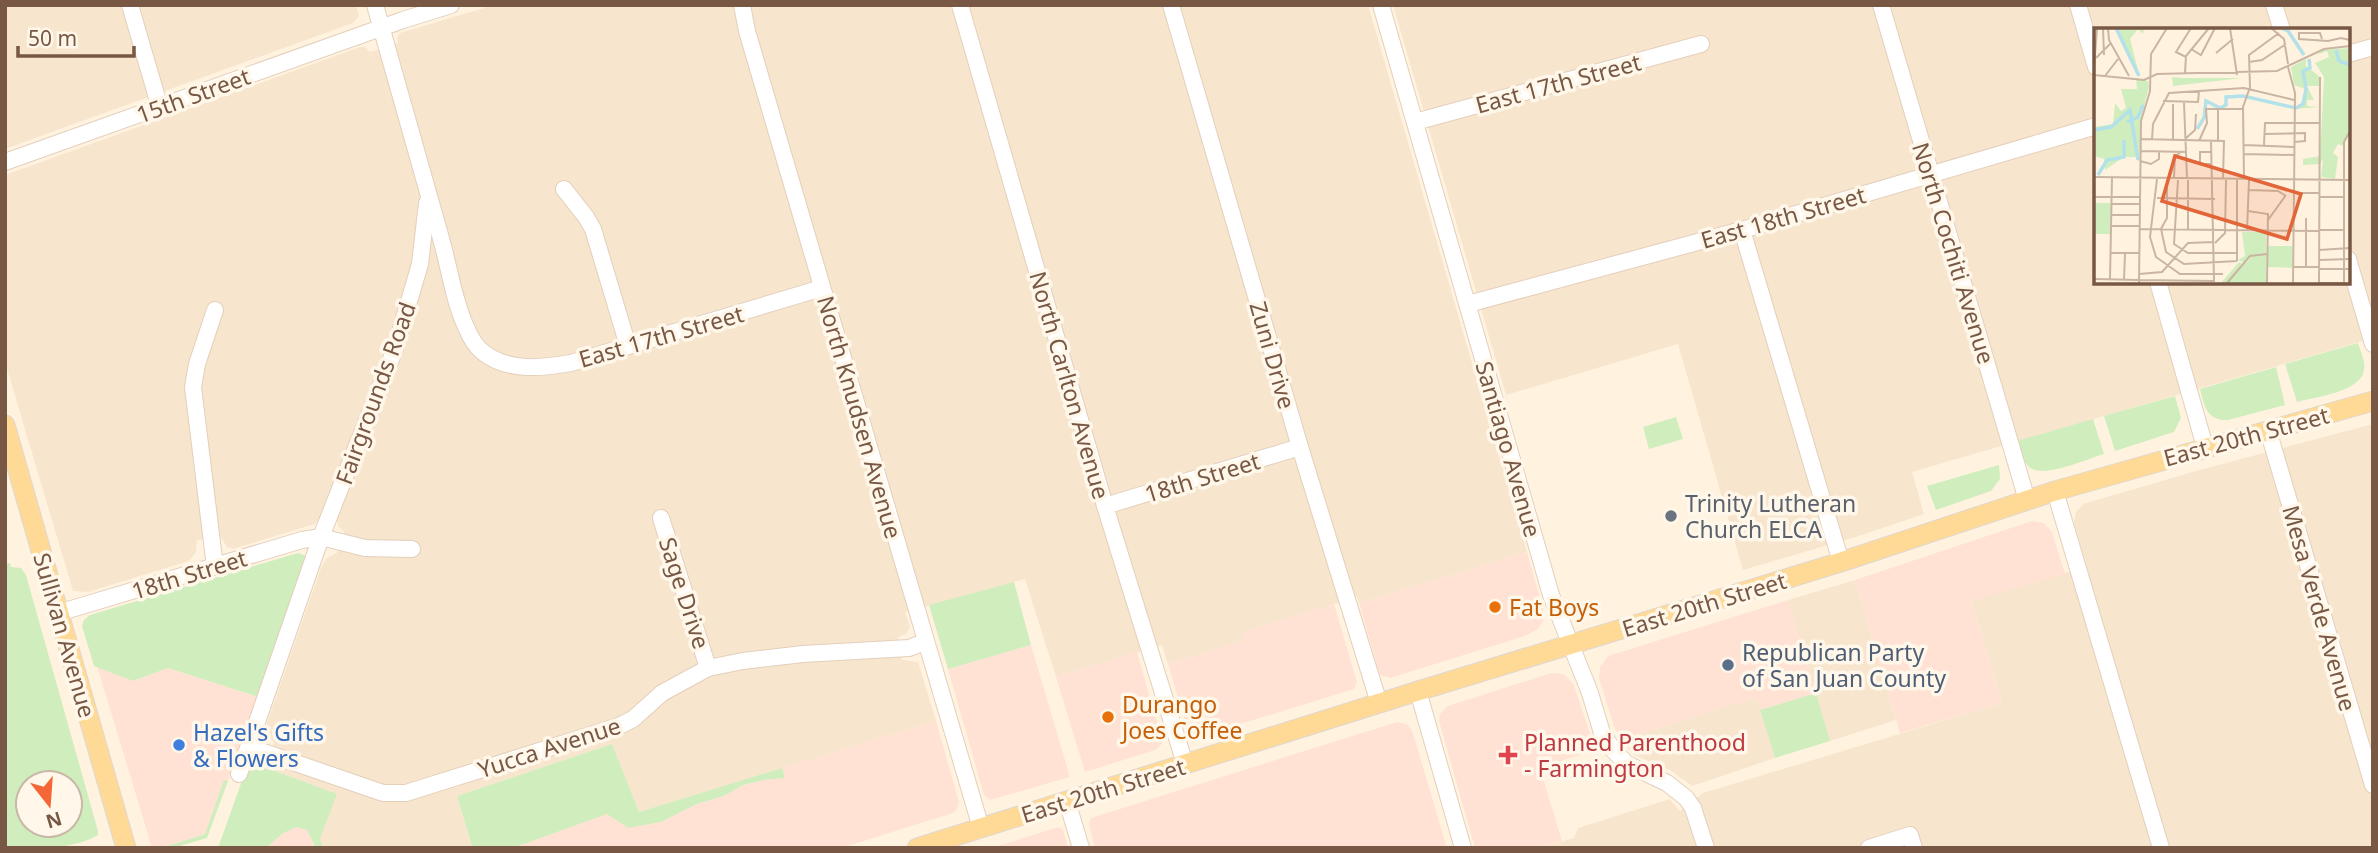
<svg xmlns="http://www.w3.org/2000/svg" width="2378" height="853" viewBox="0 0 2378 853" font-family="'Noto Sans',sans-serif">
	<rect width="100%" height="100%" fill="#fff3e0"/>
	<!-- residential -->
	<g fill="#f7e5ce" fill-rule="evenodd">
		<path d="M5 5H356L359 16 353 23 5 149Z"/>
		<path d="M494 5H1368L1527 552 1359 603 1357 597 1243 632 1245 640 1168 664 1162 645 1056 677 1025 579 905 612 910 627 906 634 898 637 902 660 918 662 936 721 639 812 612 744 457 796 472 847 323 848 320 838 336 794 264 767 274 742 267 736 265 729 322 565 327 558 337 553 344 532 338 526 337 519 322 515 315 524 233 549 227 547 221 537 197 540 196 552 189 561 88 592 73 591 5 362V175L360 47H365L370 52 398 43 397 38 400 33Z"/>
		<path d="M1393 5H2373V338L1912 472 1924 514 1865 534 1743 570 1678 344 1506 395ZM2096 30H2348V282H2096Z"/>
		<path d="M2373 424V848H1540L1574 838 1578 828 1670 799 1680 811 1703 793 2002 703 1971 600 2087 567 2074 522 2076 512 2083 504 2196 471Z"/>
		<path d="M1855 580 1896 720 1830 741 1788 600Z"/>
		<path d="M1756 697 1775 758 1692 786 1670 770 1634 755 1620 740Z"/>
	</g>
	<!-- commercial -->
	<g fill="#ffe2d4">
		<path d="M2032 521 2044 523 2052 532 2065 574 1971 601 2002 703 1900 733 1855 580Z"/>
		<path d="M1527 552 1544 612 1543 621 1538 629 1525 636 1390 678 1380 675 1359 603Z"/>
		<path d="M1788 600 1816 693 1760 710 1755 698 1620 740 1614 726 1599 678 1600 667 1608 656Z"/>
		<path d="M1334 604 1357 682 1354 689 1195 738 1189 735 1168 664 1244 640 1242 632Z"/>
		<path d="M1031 645 1070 777 990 800 984 795 948 669Z"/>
		<path d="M1137 652 1163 743 1155 750 1085 772 1056 677Z"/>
		<path d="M97 666 133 681 168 668 258 697 228 781 224 780 205 834 161 848H152Z"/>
		<path d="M1551 673 1563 674 1573 683 1595 748 1588 752 1540 768 1562 841 1540 848H1475L1439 721 1440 714 1448 706Z"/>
		<path d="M936 721 959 802 957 809 953 813 841 848H513L607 814 628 828 661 822 697 804 724 796 743 785 764 780 785 778 782 768Z"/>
		<path d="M1397 722 1406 724 1412 730 1447 848H1095L1089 825 1090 819 1094 817Z"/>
		<path d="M296 827 307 830 316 848H266L282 834Z"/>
		<path d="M1058 827 1063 830 1068 848H992Z"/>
	</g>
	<!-- green -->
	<g fill="#d0edbe" fill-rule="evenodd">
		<path d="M2358 343C2360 351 2366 361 2364 370 2361 392 2315 397 2297 402L2285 364Z"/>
		<path d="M2276 367 2285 405 2228 420C2207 421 2204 406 2200 389Z"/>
		<path d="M2175 396 2181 418 2174 432 2115 451 2104 416Z"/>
		<path d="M1676 417 1683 439 1649 449 1643 427Z"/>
		<path d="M2093 419 2104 454C2087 459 2043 479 2029 467 2022 460 2020 450 2017 441Z"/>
		<path d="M1999 465 2000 479 1991 491 1936 510 1927 486Z"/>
		<path d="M298 553 304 555 306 558 258 697 168 668 133 681 94 666 82 626 84 620 90 615Z"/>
		<path d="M10 563 11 567 21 568 26 575 98 831V835C70 851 36 848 5 848V564ZM28 783H70V825H28Z"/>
		<path d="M1014 582 1031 645 948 669 929 605Z"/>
		<path d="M1816 693 1830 741 1775 758 1760 710Z"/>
		<path d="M612 744 639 812 782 768 785 778 764 780 743 785 724 796 697 804 661 822 628 828 607 814 513 848H469L472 846 457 796Z"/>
		<path d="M256 767H264L337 794 320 838 323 848H316L307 830 296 827 282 834 266 848H218L244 775Z"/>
		<path d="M224 780 228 781 207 838 173 848H161L205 834Z"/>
	</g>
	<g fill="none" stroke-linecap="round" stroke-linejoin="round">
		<!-- minor casing -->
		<g stroke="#e4cfbb" stroke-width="18">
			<g id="minor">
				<path d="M130 5 160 108"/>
				<path d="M375 5C397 82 418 158 440 235 449 265 453 299 466 327 470 337 476 347 484 353 509 372 542 368 571 363L822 288"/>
				<path d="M742 5 747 31 981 828"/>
				<path d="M960 5 1105 506 1185 764"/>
				<path d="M1171 5 1300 447 1379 703"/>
				<path d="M1381 5 1551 595 1590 693 1602 733 1614 751 1627 764 1667 783 1686 798 1693 808 1706 848"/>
				<path d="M1881 5 2027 500"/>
				<path d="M2078 5 2096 67"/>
				<path d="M2274 5 2282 30"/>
				<path d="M2348 54 2373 47"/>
				<path d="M1415 122 1701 44"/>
				<path d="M5 162 403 20 451 5"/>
				<path d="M564 189 586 217 593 229 628 346"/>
				<path d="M1742 230 1841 562"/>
				<path d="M2348 259 2373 344"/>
				<path d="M2158 282 2205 447"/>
				<path d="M1468 304 1742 230 2096 126"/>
				<path d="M215 310 197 364 193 387 215 567"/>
				<path d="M2268 430 2373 785"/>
				<path d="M2055 491 2161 848"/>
				<path d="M1105 506 1300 447"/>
				<path d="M661 518 708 668"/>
				<path d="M58 613 302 540 321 537 365 548 412 549"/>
				<path d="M1418 691 1463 848"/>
				<path d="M249 747 383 793H406L619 726 633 719 662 693 708 668 743 661 803 654 909 648 925 642"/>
				<path d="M239 774 321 537 395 349 420 264 427 203"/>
				<path d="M1067 801 1081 848"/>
				<path d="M1869 848 1910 835 1914 848"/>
			</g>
		</g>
		<!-- major casing -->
		<g stroke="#dfd7d2" stroke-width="21">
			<g id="major">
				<path d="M5 425 126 848"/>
				<path d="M917 848 1418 691 1841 562 2055 491 2373 401"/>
			</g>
		</g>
		<!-- minor -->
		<use href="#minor" stroke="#fff" stroke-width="16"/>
		<!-- major -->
		<use href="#major" stroke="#ffda97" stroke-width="19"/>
	</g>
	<!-- markers -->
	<circle fill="#6b7280" stroke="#fff7e9" stroke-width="2.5" cx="1671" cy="516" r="7"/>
	<g fill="#e8710a" stroke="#fff7e9" stroke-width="2.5">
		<circle cx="1495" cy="607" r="7"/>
		<circle cx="1108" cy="717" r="7"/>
	</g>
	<circle fill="#5c6f8a" stroke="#fff7e9" stroke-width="2.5" cx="1728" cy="665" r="7"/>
	<circle fill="#3f7fe0" stroke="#fff7e9" stroke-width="2.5" cx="179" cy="745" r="7"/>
	<path fill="#e0444e" stroke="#fff7e9" stroke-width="2.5" d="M1504.5 744.5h7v7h7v7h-7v7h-7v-7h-7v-7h7z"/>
	<g text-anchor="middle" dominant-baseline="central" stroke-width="7" stroke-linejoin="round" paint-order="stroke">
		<!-- street labels -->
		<g font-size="23" fill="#785845" stroke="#fff7e9">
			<text transform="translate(1558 83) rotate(-15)">East 17th Street</text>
			<text transform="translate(193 95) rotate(-20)">15th Street</text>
			<text transform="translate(1783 217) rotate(-16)">East 18th Street</text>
			<text transform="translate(1954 253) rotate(73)">North Cochiti Avenue</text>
			<text transform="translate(661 336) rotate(-16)">East 17th Street</text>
			<text transform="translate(1273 355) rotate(74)">Zuni Drive</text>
			<text transform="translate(1070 385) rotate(74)">North Carlton Avenue</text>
			<text transform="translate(375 393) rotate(-70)">Fairgrounds Road</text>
			<text transform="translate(860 417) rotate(74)">North Knudsen Avenue</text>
			<text transform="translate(2246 436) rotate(-15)">East 20th Street</text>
			<text transform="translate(1509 449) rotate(74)">Santiago Avenue</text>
			<text transform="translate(1202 477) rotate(-17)">18th Street</text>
			<text transform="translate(189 574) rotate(-17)">18th Street</text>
			<text transform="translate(685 593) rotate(72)">Sage Drive</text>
			<text transform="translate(1704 604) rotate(-17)">East 20th Street</text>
			<text transform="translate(2320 608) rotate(74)">Mesa Verde Avenue</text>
			<text transform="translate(65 635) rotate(74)">Sullivan Avenue</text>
			<text transform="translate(549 747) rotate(-18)">Yucca Avenue</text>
			<text transform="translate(1103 790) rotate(-17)">East 20th Street</text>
		</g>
		<!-- worship labels -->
		<g font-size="23" fill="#5b616d" stroke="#fff7e9" text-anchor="start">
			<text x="1685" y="503">Trinity Lutheran<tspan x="1685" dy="26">Church ELCA</tspan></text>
		</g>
		<!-- food labels -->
		<g font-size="23" fill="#c56008" stroke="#fff7e9" text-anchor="start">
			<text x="1509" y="607">Fat Boys</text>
			<text x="1122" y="704">Durango<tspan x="1122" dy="26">Joes Coffee</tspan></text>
		</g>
		<!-- service labels -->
		<g font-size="23" fill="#4e5e75" stroke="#fff7e9" text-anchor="start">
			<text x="1742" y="652">Republican Party<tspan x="1742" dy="26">of San Juan County</tspan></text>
		</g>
		<!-- shop labels -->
		<g font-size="23" fill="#366cbe" stroke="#fff7e9" text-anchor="start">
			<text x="193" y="732">Hazel's Gifts<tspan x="193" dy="26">&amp; Flowers</tspan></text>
		</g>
		<!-- health labels -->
		<g font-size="23" fill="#be3a42" stroke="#fff7e9" text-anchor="start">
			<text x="1524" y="742">Planned Parenthood<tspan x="1524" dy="26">- Farmington</tspan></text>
		</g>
	</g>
	<!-- overview -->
	<g transform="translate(2094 28)">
		<rect width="256" height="256" fill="#fff3e0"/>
		<path d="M21 0H50L49 6 44 1 36 11 46 49ZM256 20 255 101 249 118 244 116 239 125 244 129 241 151 227 149 229 131 226 136 209 137V131L226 128 230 49 221 35 235 29 233 23 223 27 229 22ZM212 31V38L225 48V58H213L220 72H213V78L225 79 201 81 209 75 211 61 200 57 197 39ZM78 49 89 50H149L79 58ZM42 50 54 53 55 59 48 85 45 134 42 129H30L11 142 10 131 0 128V99L19 96 21 75 27 83 32 80 27 61H43ZM0 170 1 175H17L16 206H0ZM148 204H172V255H127L145 234 149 236 152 235 160 226 150 235 144 232 151 228ZM174 218H198V240L174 239Z" fill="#d0edbe"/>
		<path fill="none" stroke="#b3e1ea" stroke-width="3.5" d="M22 0 45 48M187 0 194 3 210 27M242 22 245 33 256 37M33 94 44 89 49 77M103 101 110 90 112 73 126 80 132 77V69L149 68 202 80 209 76 212 61 209 43 216 40 215 31M0 102 17 99 36 82 44 132M4 147 13 132 30 129V112"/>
		<path fill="none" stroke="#c9b5a2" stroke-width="2" d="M9 0 10 27M14 0 15 12 35 48M136 0 143 47M177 0 190 11 194 36M228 11 226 5H205V11L234 13 247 10 256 12M97 21 107 27 121 0M122 25 139 11M92 29 82 24 97 0M2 30 17 15M155 34 168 32 192 16M194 39 201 65 200 165M0 41 3 0M91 45 92 28 115 0M0 47 50 52 63 46 183 43 230 21 256 18M11 48 24 31M69 73 104 74 105 63M90 75 93 150M171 106 211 105V113L200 114M47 111 130 113 129 150M91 111 101 102 102 86M58 112 59 96 75 65 150 60 200 72M79 112V76M105 113 113 95 112 81H149M124 113V81M150 117 200 119M170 117 171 95H226M47 123 93 124M150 126 200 127M46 133 57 136 65 131V123M117 136H106V124H117M0 149 256 152M80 149 81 128 89 123M63 151 56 209 62 229 86 246H129M73 152V190L67 201 72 224 90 236 143 233M84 152 80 216 94 225H142M150 152 149 79 156 59 155 27 185 5M155 162 184 163 192 168M200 165H226M0 169H46M226 169H251M63 170 121 171M18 176H46M154 183 174 186 173 255M17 187H45M174 192 192 167M17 198H45M46 201 225 203M94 202V152M225 202H251M153 203 155 152M121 215 131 205 132 152M225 222 256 220M17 225H45M225 232 256 231M143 233V152M199 239H225M212 239V190M225 241H256M45 246 68 244 94 215 120 214M0 251 45 252M16 251 18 149M30 252 31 226M46 252 120 253 117 113M45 255 47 93 56 63 57 26 73 0M133 255 156 228 173 226M199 255 200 164M225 255 226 49M225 255H250M250 255V114L256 103"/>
		<path fill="#e3653a" fill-opacity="0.15" stroke="#e3653a" stroke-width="3.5" d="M81 128 207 166 193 211 68 173Z"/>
		<rect width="256" height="256" fill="none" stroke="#785845" stroke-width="3.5"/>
	</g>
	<!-- border -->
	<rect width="2378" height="853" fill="none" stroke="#785845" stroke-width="14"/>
	<!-- north arrow -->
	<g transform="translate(49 804) rotate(163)"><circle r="33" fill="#fff7e9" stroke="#c9b7a7" stroke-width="2"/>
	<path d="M0-5L12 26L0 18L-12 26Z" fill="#f66738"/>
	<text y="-10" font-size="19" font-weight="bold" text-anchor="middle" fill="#785845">N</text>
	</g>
	<!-- scale -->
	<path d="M18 46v10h116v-10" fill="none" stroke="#785845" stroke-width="3.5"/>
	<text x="28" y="46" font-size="21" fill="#785845" stroke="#fff7e9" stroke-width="5" paint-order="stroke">50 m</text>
</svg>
